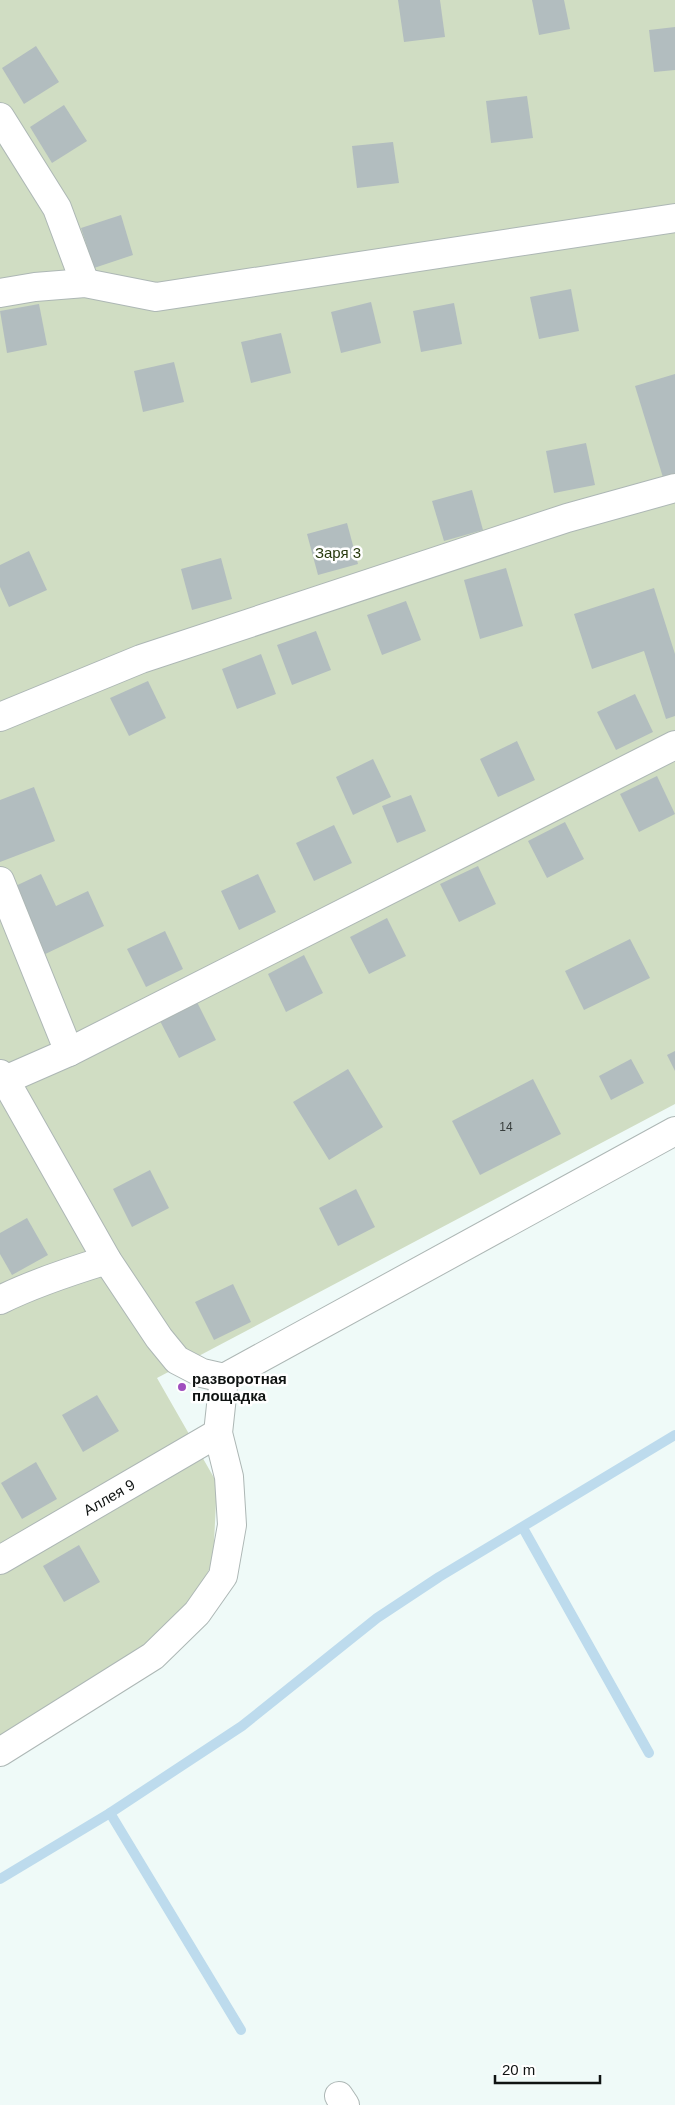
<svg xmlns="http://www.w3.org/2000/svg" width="675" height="2105" viewBox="0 0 675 2105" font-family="Helvetica,sans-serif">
	<rect width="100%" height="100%" fill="#effaf8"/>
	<!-- green -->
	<path fill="#d0ddc3" d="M0 0H675V1104L157 1378 217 1483 213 1562 187 1612 141 1653 0 1738Z"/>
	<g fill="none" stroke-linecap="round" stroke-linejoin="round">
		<!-- stream -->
		<g stroke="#bddbed" stroke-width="10">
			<path d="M523 1528 649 1753"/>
			<path d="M110 1813 241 2030"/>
			<path d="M0 1879 110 1813 242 1726 377 1618 439 1577 675 1435"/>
		</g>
	</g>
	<!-- building -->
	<g fill="#b2bdbf">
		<path d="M398 0H440L445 37 404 42Z"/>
		<path d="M532 0H564L570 29 539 35Z"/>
		<path d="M675 27V70L654 72 649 30Z"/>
		<path d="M36 46 59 82 24 104 2 68Z"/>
		<path d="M527 96 533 138 491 143 486 101Z"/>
		<path d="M64 105 87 141 52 163 30 127Z"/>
		<path d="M393 142 399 183 357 188 352 146Z"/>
		<path d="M121 215 133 255 94 268 81 228Z"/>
		<path d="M571 289 579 331 539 339 530 297Z"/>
		<path d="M371 302 381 343 341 353 331 312Z"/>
		<path d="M454 303 462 344 421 352 413 311Z"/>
		<path d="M39 304 47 345 7 353 0 311Z"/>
		<path d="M281 333 291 373 251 383 241 342Z"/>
		<path d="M174 362 184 402 143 412 134 371Z"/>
		<path d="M675 374V481L665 484 635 386Z"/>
		<path d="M586 443 595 485 554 493 546 451Z"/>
		<path d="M472 490 483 530 444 541 432 501Z"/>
		<path d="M347 523 358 564 318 575 307 534Z"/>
		<path d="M29 551 47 590 9 607 0 587V565Z"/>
		<path d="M221 558 232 599 192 610 181 569Z"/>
		<path d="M506 568 523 626 480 639 464 580Z"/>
		<path d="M654 588 675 654V716L666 719 644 651 592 669 574 614Z"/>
		<path d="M406 601 421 640 382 655 367 615Z"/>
		<path d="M316 631 331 670 292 685 277 645Z"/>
		<path d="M261 654 276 694 237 709 222 669Z"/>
		<path d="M148 681 166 718 129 736 110 698Z"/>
		<path d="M635 694 653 732 616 750 597 712Z"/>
		<path d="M517 741 535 780 498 797 480 759Z"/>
		<path d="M373 759 391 797 353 815 336 777Z"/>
		<path d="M657 776 675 814 639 832 620 794Z"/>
		<path d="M34 787 55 841 0 862V800Z"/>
		<path d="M411 795 426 831 397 843 382 806Z"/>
		<path d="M565 822 584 859 547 878 528 841Z"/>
		<path d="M334 825 352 863 314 881 296 843Z"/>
		<path d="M478 866 496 904 459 922 440 884Z"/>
		<path d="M41 874 56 906 88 891 104 926 39 957 7 890Z"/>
		<path d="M258 874 276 912 239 930 221 891Z"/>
		<path d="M387 918 406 956 369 974 350 937Z"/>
		<path d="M165 931 183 969 146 987 127 949Z"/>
		<path d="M630 939 650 978 584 1010 565 971Z"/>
		<path d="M304 955 323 993 286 1012 268 974Z"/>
		<path d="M197 1002 216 1040 179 1058 160 1021Z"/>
		<path d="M675 1051V1071L667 1055Z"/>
		<path d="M631 1059 644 1083 611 1100 599 1076Z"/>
		<path d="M348 1069 383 1127 329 1160 293 1102Z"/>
		<path d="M533 1079 561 1134 480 1175 452 1121Z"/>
		<path d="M150 1170 169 1208 132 1227 113 1189Z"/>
		<path d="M356 1189 375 1227 338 1246 319 1208Z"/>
		<path d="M27 1218 48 1255 12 1275 0 1254V1233Z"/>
		<path d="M233 1284 251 1322 214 1340 195 1302Z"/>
		<path d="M97 1395 119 1431 83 1452 62 1415Z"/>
		<path d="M36 1462 57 1499 22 1519 1 1483Z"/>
		<path d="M79 1545 100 1582 64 1602 43 1566Z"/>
	</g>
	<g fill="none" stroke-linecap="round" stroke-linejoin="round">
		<!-- minor casing -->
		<g stroke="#adb7b5" stroke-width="30">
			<g id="minor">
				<path d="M0 117 57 208 85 283"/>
				<path d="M0 293 35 287 85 283 156 297 675 218"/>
				<path d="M0 717 141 659 567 518 675 488"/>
				<path d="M0 881 69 1052"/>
				<path d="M0 1074 5 1080 107 1260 159 1338 177 1360 202 1373 224 1378 675 1131"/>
				<path d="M5 1080 69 1052 675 745"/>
				<path d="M0 1300C34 1283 71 1271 107 1260"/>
				<path d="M0 1560 218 1433"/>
				<path d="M0 1752 153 1656 197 1613 223 1576 232 1525 229 1477 218 1433 224 1378"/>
				<path d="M339 2096 345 2105"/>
			</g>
		</g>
		<!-- minor -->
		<use href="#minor" stroke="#fff" stroke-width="28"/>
	</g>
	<!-- markers -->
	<circle fill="#9f4ebe" stroke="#fff" stroke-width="2" cx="182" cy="1387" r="5"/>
	<g text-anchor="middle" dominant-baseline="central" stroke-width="5" stroke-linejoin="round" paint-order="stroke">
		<!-- number labels -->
		<g font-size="12" fill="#383e3d">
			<text x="506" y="1127">14</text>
		</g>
		<!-- park labels -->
		<g font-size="15" fill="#293b0f" stroke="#fff">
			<text x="338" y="552">Заря 3</text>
		</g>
		<!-- poi labels -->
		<g font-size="15" font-weight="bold" fill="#0f1312" stroke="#fff" text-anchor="start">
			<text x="192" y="1378">разворотная<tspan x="192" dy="17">площадка</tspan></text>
		</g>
		<!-- street labels -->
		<g font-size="15" fill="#0f1312" stroke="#fff">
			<text transform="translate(109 1497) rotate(-30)">Аллея 9</text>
		</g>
	</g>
	<!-- scale -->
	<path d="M495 2075v8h105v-8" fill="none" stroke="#0f1312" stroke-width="2.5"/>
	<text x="502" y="2075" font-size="15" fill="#0f1312" stroke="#ffffff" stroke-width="4" paint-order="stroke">20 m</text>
</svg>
